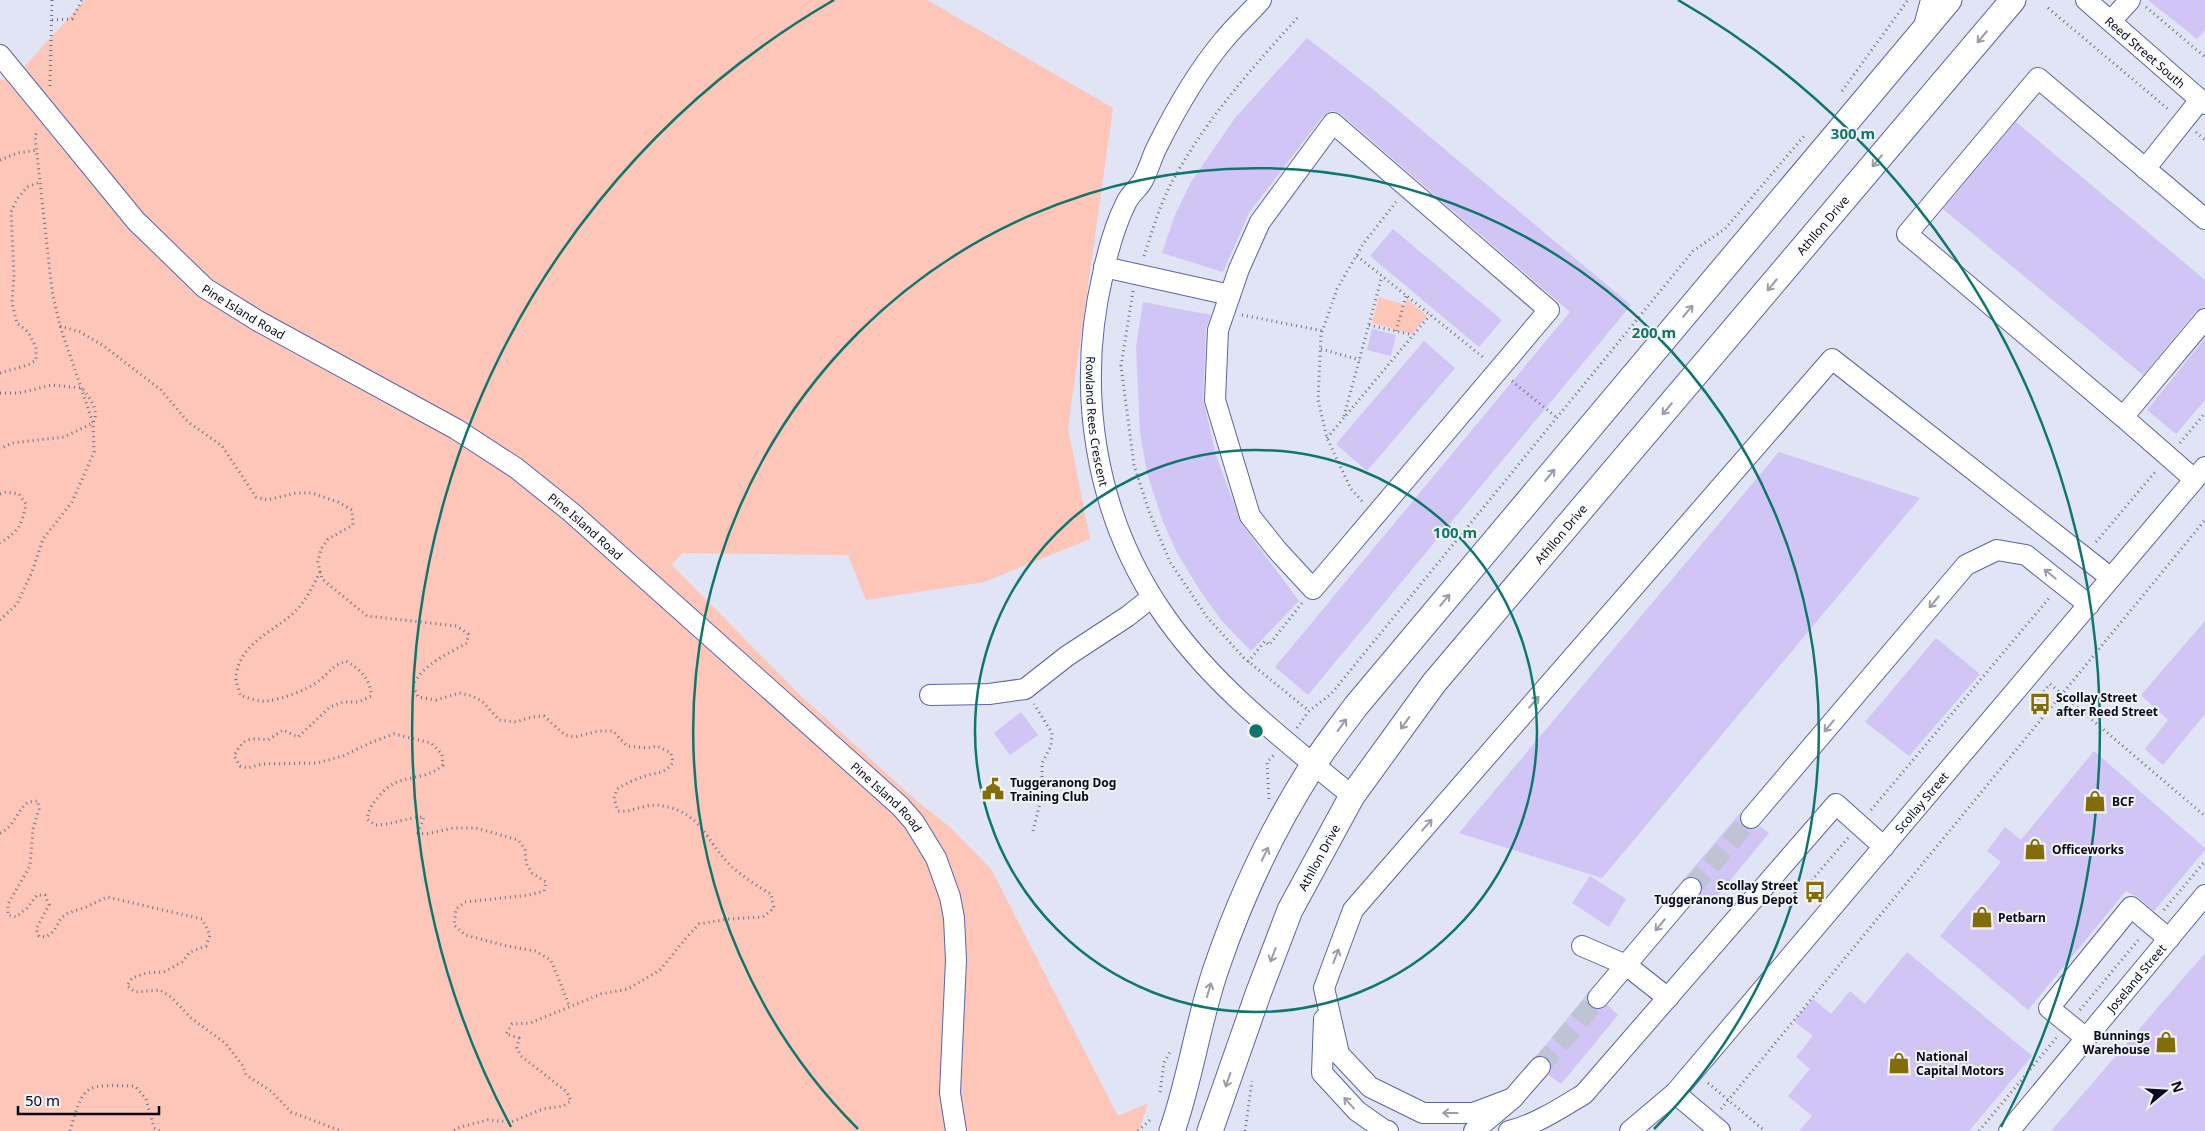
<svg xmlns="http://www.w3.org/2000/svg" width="2205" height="1131" viewBox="0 0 2205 1131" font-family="'Noto Sans',sans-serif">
	<rect width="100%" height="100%" fill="#e0e4f4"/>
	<!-- green -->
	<g fill="#fdc6b8">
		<path d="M85 0H927L1113 108 1068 428 1090 539 984 582 866 600 848 555 682 553 672 565 801 696 918 802 951 828 991 869 1118 1116 1148 1103 1139 1131H0V80L14 78Z"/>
		<path d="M1379 297 1405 305 1407 299 1427 316 1412 334 1372 323Z"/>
	</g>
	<!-- building -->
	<g fill="#d0c5f4">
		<path d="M2148 0H2205V30L2197 39Z"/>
		<path d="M1307 38 1375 91 1631 305 1308 695 1275 667 1570 312 1341 114 1334 111 1328 112 1323 116 1249 213 1223 272 1162 253 1175 215 1191 182 1235 118Z"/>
		<path d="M2016 122 2205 280V307L2196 311 2143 375 1943 209Z"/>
		<path d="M1393 229 1502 320 1479 347 1370 256Z"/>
		<path d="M1143 302 1211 315 1206 329 1203 399 1216 455 1241 523 1299 601 1251 651 1221 620 1199 589 1176 551 1162 519 1147 473 1140 432 1136 347Z"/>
		<path d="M1372 329 1396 335 1391 356 1367 350Z"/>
		<path d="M2205 338V400L2176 434 2147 410Z"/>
		<path d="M1424 341 1455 368 1367 471 1336 444Z"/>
		<path d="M1779 452 1920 498 1602 878 1459 833Z"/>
		<path d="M2205 621V714L2163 765 2145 749 2168 720 2141 695Z"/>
		<path d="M1936 638 1980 674 1909 756 1865 722Z"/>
		<path d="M1021 712 1038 735 1010 755 994 733Z"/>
		<path d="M2094 751 2205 848V850L2154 911 2139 898 2126 891 2028 1010 1940 936 2001 862 1987 851 2005 827 2021 840Z"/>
		<path d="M1741 812 1740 822 1744 827 1755 829 1760 826 1769 833 1711 904 1700 895 1703 890 1699 879 1693 876 1685 878Z"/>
		<path d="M1590 876 1626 899 1609 927 1572 903Z"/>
		<path d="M1907 952 2032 1056 1969 1131H1799L1812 1116 1788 1096 1810 1069 1796 1057 1813 1036 1794 1021 1813 999 1831 1014 1850 991 1865 1004Z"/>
		<path d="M2205 953V1131H2051Z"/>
		<path d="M1588 993 1587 1002 1591 1007 1602 1009 1607 1005 1618 1015 1561 1084 1549 1075 1552 1069 1548 1058 1543 1056H1537Z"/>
	</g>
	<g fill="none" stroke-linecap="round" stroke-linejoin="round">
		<!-- minor-tunnel -->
		<g stroke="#bfc3d4" stroke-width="20" stroke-dasharray="20 10" stroke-linecap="butt">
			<path d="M1691 888 1751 818"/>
			<path d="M1540 1067 1598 998"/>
		</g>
		<!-- minor casing -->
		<g stroke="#5a65aa" stroke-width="22">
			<g id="minor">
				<path id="s1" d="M1261 0C1249 14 1234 27 1223 41 1197 72 1176 109 1158 145 1152 156 1149 169 1143 180 1139 188 1130 194 1126 203 1115 225 1108 250 1103 274 1076 388 1094 511 1160 609 1210 684 1283 739 1352 796"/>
				<path id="s2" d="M2086 0 2205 104"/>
				<path d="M2111 21 2130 0"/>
				<path d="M1923 30 1931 0"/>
				<path id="s3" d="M0 55 136 221 205 288 258 321 456 429 516 468 571 512 900 806 914 822 936 858 950 897 954 918 956 960 950 1093 956 1131"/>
				<path d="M1333 123 1549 310 1313 589 1277 550 1250 516 1215 400 1218 330 1239 269 1260 222Z"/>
				<path d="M2145 169 2200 100"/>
				<path d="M2205 219 2038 78 1907 234 2123 417 2205 319"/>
				<path d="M1104 267 1230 295"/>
				<path d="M2123 417 2194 479"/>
				<path d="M930 695 989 694 1025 689 1067 656 1128 616 1152 597"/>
				<path d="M1751 818 1966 565 1997 550 2026 555 2089 605"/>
				<path d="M1582 946 1626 965 1668 998"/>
				<path d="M1598 998 1691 888"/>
				<path d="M1324 1019 1322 1073 1357 1111 1384 1130 1388 1131"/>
				<path d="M2086 1038 2049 1008 2131 907 2169 939"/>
				<path d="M1675 1093 1720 1131"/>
				<path d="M1513 1098 1473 1113H1423L1370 1087 1339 1054 1324 988 1353 910 1832 359 2111 578"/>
				<path d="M1474 1131 1513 1098 1540 1067"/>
				<path d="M1509 1131C1535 1125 1561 1108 1584 1094L1836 804 1884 847"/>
				<path id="s4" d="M1630 1131 1675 1093 2205 467"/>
				<path id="s5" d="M2009 1131 2205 895"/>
			</g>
		</g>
		<!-- major casing -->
		<g stroke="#5a65aa" stroke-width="27">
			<g id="major">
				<path d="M1172 1131C1191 1077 1198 1020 1217 966 1241 896 1274 826 1314 764 1327 744 1342 725 1356 706L1949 0"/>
				<path id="s6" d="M1210 1131 1258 994 1290 910 1352 796 1434 683 2013 0"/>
			</g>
		</g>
		<!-- path -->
		<g stroke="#6f7287" stroke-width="3" stroke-dasharray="1 4" stroke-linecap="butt">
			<path d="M2146 7 2205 57"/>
			<path d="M2048 8 2168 109"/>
			<path d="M52 20 72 19 82 0"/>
			<path d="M50 86 52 0"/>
			<path d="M1842 91 1908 0"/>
			<path d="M2196 132 2205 140"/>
			<path d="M0 160 18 153 37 150"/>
			<path d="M1144 256C1152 232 1160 204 1172 182 1205 120 1253 67 1299 16"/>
			<path d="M1357 256 1484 358"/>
			<path d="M1133 291 1121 366 1134 465 1150 514 1170 562 1207 617 1244 658 1309 711"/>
			<path d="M1242 315 1323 331"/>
			<path d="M1369 325 1413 335"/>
			<path d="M60 326 80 332 104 346 161 390 188 422 222 446 256 497 267 500 296 493H312L338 502 352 510 353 525 328 539 321 549 318 562 322 579 367 616 457 626 468 634 467 643C448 654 421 665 413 686L418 697 436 700 459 693 472 696 482 701 499 720 516 722 532 717 544 716 565 735 575 737 598 731H613L627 746 648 748 657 746 671 753 673 762C665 775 655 772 642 777 634 780 625 784 617 789L614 798 618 811C633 813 646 802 663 806 702 813 706 841 730 865 742 876 757 886 771 894L774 908 763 917 728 919 699 924 686 938 660 970 628 989 601 994 530 1023 512 1024 506 1034 519 1038 517 1048 521 1056 567 1092 571 1101 563 1106 543 1109 511 1122 488 1120 460 1127 453 1131"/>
			<path d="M1396 331 1406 296"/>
			<path d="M1321 349 1360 360"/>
			<path d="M0 373 28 365 36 360V347L28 332 17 323 12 303 14 275 11 212 17 199 27 187 40 182"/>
			<path d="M1512 381 1556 417"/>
			<path d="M0 393H19L52 385 82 388C90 398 100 411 93 423L64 437 12 443 0 449"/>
			<path d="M1344 416 1382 276"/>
			<path d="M1327 438 1430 315"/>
			<path d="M2180 443 2205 413"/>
			<path d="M0 494 6 492 19 494 26 504C22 525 18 532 0 543"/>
			<path d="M1362 501 1351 489 1327 438 1318 400 1321 335 1337 289 1363 244 1396 202"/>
			<path d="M2096 542 2156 471"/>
			<path d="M320 572C312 588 304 605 289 617 268 634 240 645 236 676 235 681 239 689 240 695 248 698 258 702 267 701 283 699 308 690 321 679 332 670 332 666 346 661 360 669 371 679 371 696L359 702H343L330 707 298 737 283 730 268 740C248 737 243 739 234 756L240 766 248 768 262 764 317 763 343 756 372 742 394 734 431 743 442 754 443 765C421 784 400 771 380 795 373 803 369 808 367 819L375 825C392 825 408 817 424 817L418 833 426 834 453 828H476L518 840 525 849 526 863 532 873 546 882 544 891 529 895 465 902 456 909 454 925 465 935 507 946 535 951 551 960 569 1005"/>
			<path d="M0 620 17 604 32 572 43 539 72 502 94 452 93 423 60 326 52 291 35 136 38 130"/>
			<path d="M1248 662 1265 641 1269 645 1302 603"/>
			<path d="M2031 707 2050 684 2205 816"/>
			<path d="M1297 728 1309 711 1331 694 1693 251 1725 229 1804 136"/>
			<path d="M1269 799 1267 762 1274 755"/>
			<path d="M1871 810 2050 597"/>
			<path d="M1033 831 1042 795V763L1051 746 1052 733 1034 704"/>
			<path d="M0 833C14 827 16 812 28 802L38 801 39 809 33 829 30 866 8 904V915L16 917 27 908 37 895H45L49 905 36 929 39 936 46 937 54 931 61 918 68 913 86 907 107 897 202 919 210 935 206 946 190 952 182 962 164 972 146 973 132 978 127 986 135 992 160 990 171 997 191 1018 225 1043 243 1066 246 1075 271 1091 291 1112 341 1131"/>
			<path d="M1824 890 1812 880 1848 838"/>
			<path d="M2164 910 2205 861"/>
			<path d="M2080 1010 2140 938"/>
			<path d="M1708 1083 1765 1131"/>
			<path d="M1160 1092 1164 1063 1170 1052"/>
			<path d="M1721 1109 2205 520"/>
			<path d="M70 1131C84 1082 85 1085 135 1086L146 1099 154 1128 160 1131"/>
			<path d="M1138 1131 1152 1118"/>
			<path d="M1245 1131 1252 1081"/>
			<path d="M1979 1131 2057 1037"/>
		</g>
		<!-- minor -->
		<use href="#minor" stroke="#fff" stroke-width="20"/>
		<!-- major -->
		<use href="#major" stroke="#fff" stroke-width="25"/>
	</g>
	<!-- one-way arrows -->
	<defs><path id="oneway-shaft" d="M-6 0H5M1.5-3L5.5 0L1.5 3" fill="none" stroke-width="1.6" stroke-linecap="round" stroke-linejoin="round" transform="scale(1.25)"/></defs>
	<g stroke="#9c9ca7">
		<use href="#oneway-shaft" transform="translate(1982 37) rotate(130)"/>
		<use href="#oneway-shaft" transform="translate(1877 161) rotate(130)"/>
		<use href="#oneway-shaft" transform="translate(1772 285) rotate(130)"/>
		<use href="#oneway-shaft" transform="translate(1688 311) rotate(-50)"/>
		<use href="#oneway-shaft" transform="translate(1667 409) rotate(130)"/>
		<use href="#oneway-shaft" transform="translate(1550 475) rotate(-50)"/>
		<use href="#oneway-shaft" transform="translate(2050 574) rotate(-141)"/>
		<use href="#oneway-shaft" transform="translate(1445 600) rotate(-50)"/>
		<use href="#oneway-shaft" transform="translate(1934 602) rotate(130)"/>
		<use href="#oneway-shaft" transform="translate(1534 702) rotate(-49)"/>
		<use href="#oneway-shaft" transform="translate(1405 723) rotate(126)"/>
		<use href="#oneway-shaft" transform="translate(1342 725) rotate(-54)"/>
		<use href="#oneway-shaft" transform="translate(1829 726) rotate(130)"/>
		<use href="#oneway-shaft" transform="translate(1427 825) rotate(-49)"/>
		<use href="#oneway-shaft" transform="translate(1265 854) rotate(-64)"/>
		<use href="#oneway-shaft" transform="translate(1660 925) rotate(130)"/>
		<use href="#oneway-shaft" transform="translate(1273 955) rotate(111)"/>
		<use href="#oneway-shaft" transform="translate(1336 956) rotate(-69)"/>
		<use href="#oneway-shaft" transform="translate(1209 990) rotate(-73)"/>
		<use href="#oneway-shaft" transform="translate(1228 1080) rotate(109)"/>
		<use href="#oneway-shaft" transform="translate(1349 1103) rotate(-132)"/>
		<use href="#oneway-shaft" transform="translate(1450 1113) rotate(-180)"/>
	</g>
	<!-- distance rings -->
	<g fill="none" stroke="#0f766e" stroke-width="2.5">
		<circle cx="1256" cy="731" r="281"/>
		<path d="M858 1129A563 563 0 1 1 1654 1129"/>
		<path d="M511 1127A844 844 0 0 1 834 0M1678 0A844 844 0 0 1 2001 1127"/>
	</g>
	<!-- icons -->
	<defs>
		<g id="bus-bare" transform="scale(1.725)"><path d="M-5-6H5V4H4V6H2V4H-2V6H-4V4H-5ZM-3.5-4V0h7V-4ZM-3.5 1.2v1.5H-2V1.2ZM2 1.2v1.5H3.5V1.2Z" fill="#826d0a" stroke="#f2f2f2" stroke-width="2.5" paint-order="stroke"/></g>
		<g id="civic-bare" transform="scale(1.725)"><path d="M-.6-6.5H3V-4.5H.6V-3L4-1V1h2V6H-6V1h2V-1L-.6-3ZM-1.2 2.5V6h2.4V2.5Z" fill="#826d0a" stroke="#f2f2f2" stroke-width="2.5" paint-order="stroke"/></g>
		<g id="shop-bare" transform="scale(1.725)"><path d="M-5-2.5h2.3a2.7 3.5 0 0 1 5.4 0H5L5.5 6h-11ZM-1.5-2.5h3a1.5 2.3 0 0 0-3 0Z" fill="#826d0a" stroke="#f2f2f2" stroke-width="2.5" paint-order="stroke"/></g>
	</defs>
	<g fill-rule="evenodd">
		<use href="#bus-bare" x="2040" y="704"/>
		<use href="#civic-bare" x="993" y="789"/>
		<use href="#shop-bare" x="2095" y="801"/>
		<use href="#shop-bare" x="2035" y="849"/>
		<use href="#bus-bare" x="1815" y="892"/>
		<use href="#shop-bare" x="1982" y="917"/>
		<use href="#shop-bare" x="2166" y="1042"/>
		<use href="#shop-bare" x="1899" y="1063"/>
	</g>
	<g text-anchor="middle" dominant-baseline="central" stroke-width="4" stroke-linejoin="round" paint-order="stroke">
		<!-- street labels -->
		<g font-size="12" fill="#070822" stroke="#f2f2f2">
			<text stroke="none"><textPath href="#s2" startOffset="79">Reed Street South</textPath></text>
			<text stroke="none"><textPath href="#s6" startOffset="1105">Athllon Drive</textPath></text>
			<text stroke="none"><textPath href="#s3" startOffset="356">Pine Island Road</textPath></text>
			<text stroke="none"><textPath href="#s1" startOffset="469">Rowland Rees Crescent</textPath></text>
			<text stroke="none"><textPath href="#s3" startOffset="761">Pine Island Road</textPath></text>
			<text stroke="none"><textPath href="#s6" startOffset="700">Athllon Drive</textPath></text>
			<text stroke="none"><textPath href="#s3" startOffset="1166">Pine Island Road</textPath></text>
			<text stroke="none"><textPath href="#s4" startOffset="440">Scollay Street</textPath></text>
			<text stroke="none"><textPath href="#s6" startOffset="295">Athllon Drive</textPath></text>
			<text stroke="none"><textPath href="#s5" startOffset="199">Joseland Street</textPath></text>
		</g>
		<!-- poi labels -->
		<g font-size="12" font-weight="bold" fill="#070822" stroke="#f2f2f2" text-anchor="start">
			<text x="2056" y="697">Scollay Street<tspan x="2056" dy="14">after Reed Street</tspan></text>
			<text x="1010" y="782">Tuggeranong Dog<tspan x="1010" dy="14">Training Club</tspan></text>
			<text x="2112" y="801">BCF</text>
			<text x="2052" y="849">Officeworks</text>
			<text x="1798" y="885" text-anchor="end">Scollay Street<tspan x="1798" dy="14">Tuggeranong Bus Depot</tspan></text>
			<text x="1998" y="917">Petbarn</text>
			<text x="2150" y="1035" text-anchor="end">Bunnings<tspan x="2150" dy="14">Warehouse</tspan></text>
			<text x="1916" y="1056">National<tspan x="1916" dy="14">Capital Motors</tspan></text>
		</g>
	</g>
	<circle cx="1256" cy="731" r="8" fill="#0f766e" stroke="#f2f2f2" stroke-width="2.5"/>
	<g font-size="15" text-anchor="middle" font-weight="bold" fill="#0f766e" stroke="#f2f2f2" stroke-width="4" stroke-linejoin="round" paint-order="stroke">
		<text x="1853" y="139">300 m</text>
		<text x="1654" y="338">200 m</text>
		<text x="1455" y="538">100 m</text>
	</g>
	<!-- north arrow -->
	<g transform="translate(2165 1091) rotate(72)" stroke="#f2f2f2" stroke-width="4" paint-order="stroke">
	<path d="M0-4L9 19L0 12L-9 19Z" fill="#070822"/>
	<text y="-8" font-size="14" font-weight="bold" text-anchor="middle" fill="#070822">N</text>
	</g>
	<!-- scale -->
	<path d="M18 1106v8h141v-8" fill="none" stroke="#070822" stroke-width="2.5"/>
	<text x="25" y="1106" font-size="15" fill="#070822" stroke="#f2f2f2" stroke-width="4" paint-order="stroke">50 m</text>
</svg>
